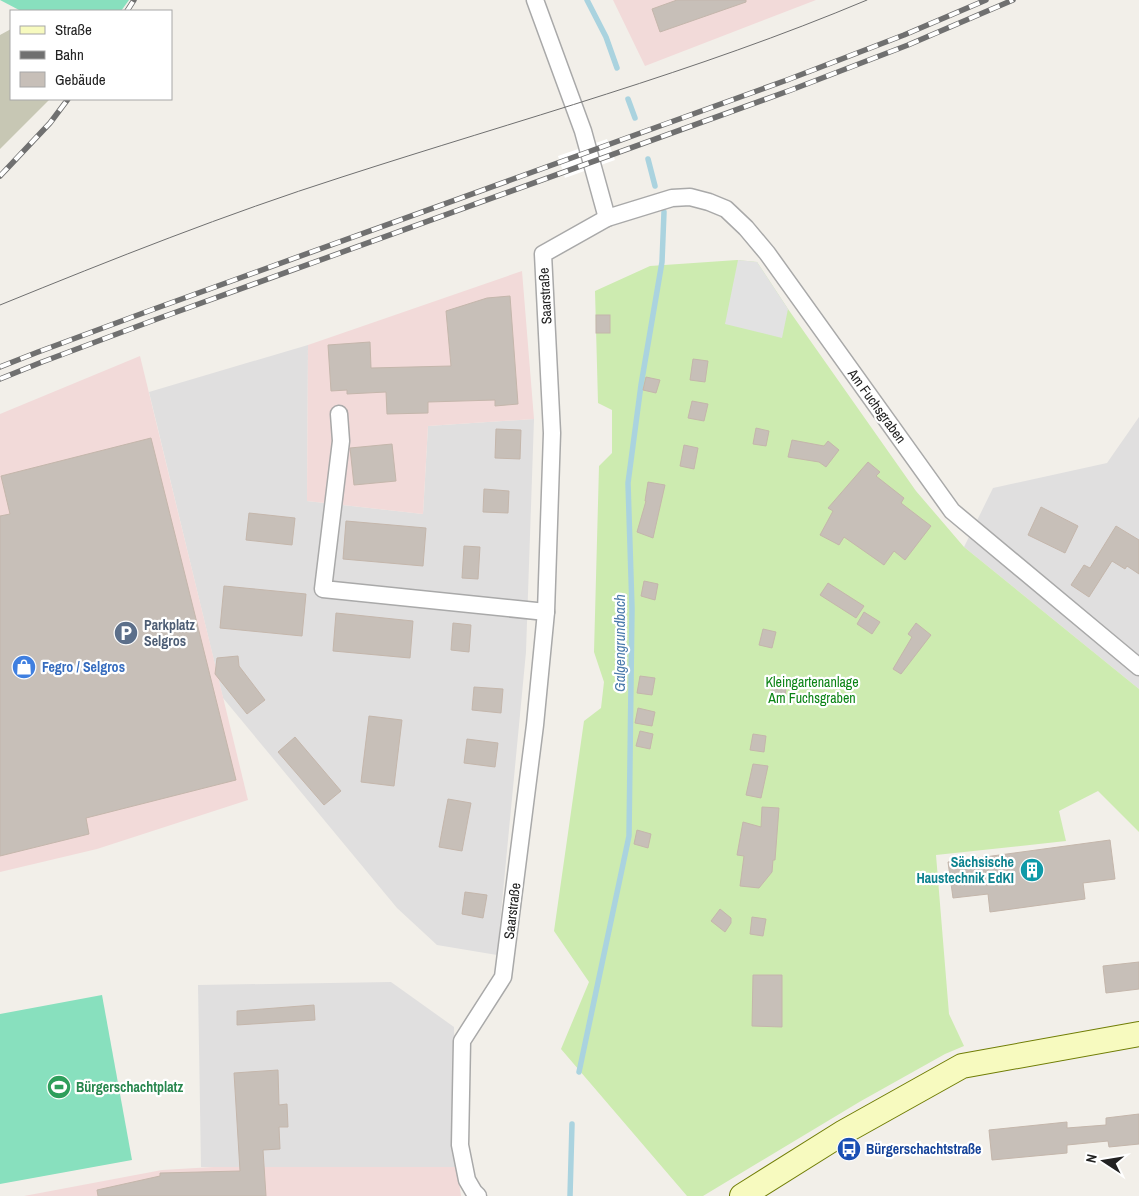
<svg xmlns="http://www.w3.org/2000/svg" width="1139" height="1196" viewBox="0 0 1139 1196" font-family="'Archivo Narrow',sans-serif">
	<rect width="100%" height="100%" fill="#f2efe9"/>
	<!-- residential -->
	<g fill="#e0dfdf">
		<path d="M308 345 307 501 423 514 428 426 534 419 526 652 497 955 437 945 397 908 223 698 149 392Z"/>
		<path d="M1139 417V689L964 547 993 488 1107 463Z"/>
		<path d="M391 982 454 1027 457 1167H201L198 985Z"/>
	</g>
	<!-- commercial -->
	<g fill="#f2dad9">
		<path d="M613 0H816L645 66Z"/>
		<path d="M522 271 534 419 428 426 423 514 307 501 308 345Z"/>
		<path d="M140 356 248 800 97 849 0 872V414Z"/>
		<path d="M213 1167H457L461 1196H24L162 1170Z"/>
	</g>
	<!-- construction -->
	<path fill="#c7c7b4" d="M11 29V99H50L0 149V35Z"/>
	<!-- grass -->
	<path fill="#cdebb0" d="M737 260 757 262 788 309 916 491 964 547 1139 689V832L1098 791 1059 811 1066 841 936 855 949 1014 964 1046 945 1054 861 1101 703 1196H687L561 1049 589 982 554 931 584 721 601 708 604 682 594 652 599 466 612 453V410L598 403 595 291 650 266Z"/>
	<!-- pitch -->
	<g fill="#88e0be">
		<path d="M0 0H129L121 11H21Z"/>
		<path d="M102 995 132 1160 0 1184V1014Z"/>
	</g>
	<!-- parking -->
	<path fill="#e2e2e2" d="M738 260 757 262 788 309 782 338 725 324Z"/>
	<!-- pier -->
	<path fill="#fff" d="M607 139 615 160 565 178 558 156Z"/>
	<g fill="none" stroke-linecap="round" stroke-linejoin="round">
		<!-- stream -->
		<g stroke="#aad3df" stroke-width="5.5">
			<path d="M587 0 606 37 617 68"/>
			<path d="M628 99 635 118"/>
			<path d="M648 159 655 186"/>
			<path d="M579 1072 629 836 632 608 628 483 641 385 662 262 664 212"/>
			<path d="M570 1196 572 1124"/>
		</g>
	</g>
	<!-- building -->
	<g fill="#c7bfb8" stroke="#c4b6ab">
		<path d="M677 0H746V2L660 32 652 9Z"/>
		<path d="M510 296 518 404 495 406V400L428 402V413L387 414 386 392 347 394V390L331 391 328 345 370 342 371 368 451 366 446 311 487 298Z"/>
		<rect x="596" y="315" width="14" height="18"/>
		<path d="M693 359 708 361 705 382 690 380Z"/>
		<path d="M646 377 660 380 656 393 643 390Z"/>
		<path d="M692 401 708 404 704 421 688 418Z"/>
		<path d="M756 428 769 431 766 446 753 444Z"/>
		<path d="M496 429 521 430 520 459 495 458Z"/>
		<path d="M151 438 236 780 86 818 89 834 0 856V516L10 514 1 476Z"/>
		<path d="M792 440 824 446 828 441 839 450 826 467 819 462 788 457Z"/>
		<path d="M392 444 396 481 354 485 350 448Z"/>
		<path d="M684 445 698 448 694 469 680 466Z"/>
		<path d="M868 462 880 472 876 476 904 498 901 503 931 526 905 560 894 551 884 565 844 537 839 545 820 535 833 511 828 508Z"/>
		<path d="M648 482 665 485 653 538 637 532 646 501H645Z"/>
		<path d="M484 489 509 491 508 513 483 512Z"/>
		<path d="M1041 507 1078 526 1065 553 1028 535Z"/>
		<path d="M249 513 295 518 292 545 246 540Z"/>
		<path d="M346 521 426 528 423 566 343 559Z"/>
		<path d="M1116 526 1139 540V574L1127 566 1125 569 1112 561 1089 597 1071 585 1084 565 1090 568Z"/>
		<path d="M464 546 480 547 478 579 462 578Z"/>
		<path d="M644 581 658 584 655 600 641 596Z"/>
		<path d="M828 583 864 606 856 618 820 595Z"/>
		<path d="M224 586 306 594 302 636 220 628Z"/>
		<path d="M864 612 880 622 872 634 857 624Z"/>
		<path d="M336 613 413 621 410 658 333 651Z"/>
		<path d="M453 623 471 625 469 652 451 650Z"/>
		<path d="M916 623 931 635 901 674 893 669 912 637 908 634Z"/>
		<path d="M763 629 776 632 772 648 759 645Z"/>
		<path d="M238 656 239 666 265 700 247 714 215 674 217 658Z"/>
		<path d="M640 676 655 678 652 695 637 693Z"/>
		<path d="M774 680 787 682 785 696 771 694Z"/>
		<path d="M474 687 503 689 501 713 472 710Z"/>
		<path d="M638 708 655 712 652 726 635 723Z"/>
		<path d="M369 716 402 720 394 786 361 782Z"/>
		<path d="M640 731 653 734 650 749 636 746Z"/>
		<path d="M753 734 766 736 764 752 750 750Z"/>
		<path d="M295 737 341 791 324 805 278 752Z"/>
		<path d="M467 739 498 743 495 767 464 763Z"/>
		<path d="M753 764 768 766 761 798 746 795Z"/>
		<path d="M448 799 471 803 462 851 439 847Z"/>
		<path d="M762 807 779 808 775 860H773L772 872 759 888 740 886 744 856 737 855 743 822 761 827Z"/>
		<path d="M637 830 651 834 648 848 634 844Z"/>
		<path d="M1110 840 1115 879 1083 883 1085 899 990 912 988 894 953 898 948 862Z"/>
		<path d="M465 892 487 895 483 918 462 914Z"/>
		<path d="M720 909 731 918V923L725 932 711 921Z"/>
		<path d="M752 917 766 919 763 936 750 934Z"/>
		<path d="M1139 962V989L1106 993 1103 966Z"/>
		<path d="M753 975H782V1027L752 1026Z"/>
		<path d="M314 1005 315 1020 237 1025V1011Z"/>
		<path d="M278 1070 279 1105 287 1104 288 1127H279L280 1149 263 1150 266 1196H98L97 1190 160 1176V1173L240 1171 234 1073Z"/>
		<path d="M1139 1114V1144L1109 1147 1108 1141 1067 1145V1153L992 1160 989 1130 1067 1122V1128L1106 1125V1118Z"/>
	</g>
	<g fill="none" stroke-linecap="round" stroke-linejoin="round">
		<!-- minor casing -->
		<g stroke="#a9a9a9" stroke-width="19">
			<g id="minor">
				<path d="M535 0 583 131 607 218"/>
				<path d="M339 414 341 441 323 589 546 612"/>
				<path d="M478 1196 474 1192 467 1180 460 1145 462 1041 503 977 535 725 546 612 552 433 543 254 607 218 672 198 690 197 709 202 726 209 746 228 767 253 952 511 1139 667"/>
			</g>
		</g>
		<!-- secondary casing -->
		<g stroke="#707d05" stroke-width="26">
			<path id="secondary" d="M742 1196 844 1132 962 1066 1139 1034"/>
		</g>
		<!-- minor -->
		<use href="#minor" stroke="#fff" stroke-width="16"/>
		<!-- secondary -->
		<use href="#secondary" stroke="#f7fabf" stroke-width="24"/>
		<!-- tram -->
		<path stroke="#707070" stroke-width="1" d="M0 305C113 259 226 214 342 177 518 120 696 72 867 0"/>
		<!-- rail casing -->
		<g stroke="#707070" stroke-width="5.5">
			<g id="rail">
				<path d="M127 11 134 0"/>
				<path d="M0 176 50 123 68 99"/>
				<path d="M0 367 38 352 154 309 787 80 904 35 986 0"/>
				<path d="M0 379 42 362 157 319 791 90 908 45 1013 0"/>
			</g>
		</g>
		<!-- rail -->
		<use href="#rail" stroke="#fff" stroke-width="4" stroke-dasharray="11" stroke-linecap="butt"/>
	</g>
	<!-- icons -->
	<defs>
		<g id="parking-disc" transform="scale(1.25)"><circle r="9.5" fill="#5c6f8a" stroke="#fff"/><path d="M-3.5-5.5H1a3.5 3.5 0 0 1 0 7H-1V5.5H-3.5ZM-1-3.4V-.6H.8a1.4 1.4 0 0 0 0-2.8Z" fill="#fff"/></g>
		<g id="shop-disc" transform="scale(1.25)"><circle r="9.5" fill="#3f7fe0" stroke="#fff"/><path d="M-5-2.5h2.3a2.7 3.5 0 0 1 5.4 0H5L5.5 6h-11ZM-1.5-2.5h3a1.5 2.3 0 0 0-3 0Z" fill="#fff"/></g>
		<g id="building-disc" transform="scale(1.25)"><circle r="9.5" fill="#0f9aa8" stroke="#fff"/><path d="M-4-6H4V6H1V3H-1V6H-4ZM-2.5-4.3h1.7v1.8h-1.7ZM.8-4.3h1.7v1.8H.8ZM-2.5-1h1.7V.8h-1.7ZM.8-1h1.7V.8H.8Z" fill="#fff"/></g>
		<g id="stadium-disc" transform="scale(1.25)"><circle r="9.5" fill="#2e9e5b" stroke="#fff"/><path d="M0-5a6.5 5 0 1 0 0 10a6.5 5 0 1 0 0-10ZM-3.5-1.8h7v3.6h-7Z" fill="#fff"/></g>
		<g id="bus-disc" transform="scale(1.25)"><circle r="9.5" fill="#1a4fb4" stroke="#fff"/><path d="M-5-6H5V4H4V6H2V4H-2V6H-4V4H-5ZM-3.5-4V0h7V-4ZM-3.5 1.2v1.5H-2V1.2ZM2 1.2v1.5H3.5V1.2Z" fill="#fff"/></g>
	</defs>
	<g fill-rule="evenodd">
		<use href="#parking-disc" x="126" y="633"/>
		<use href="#shop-disc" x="24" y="667"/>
		<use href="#building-disc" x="1032" y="870"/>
		<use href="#stadium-disc" x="59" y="1087"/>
		<use href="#bus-disc" x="849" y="1149"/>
	</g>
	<g text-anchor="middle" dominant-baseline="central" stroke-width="4.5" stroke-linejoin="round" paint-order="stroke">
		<!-- street labels -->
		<g font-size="14" fill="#222" stroke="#fff">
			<text transform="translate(545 296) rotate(-93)">Saarstraße</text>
			<text transform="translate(877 406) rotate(54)">Am Fuchsgraben</text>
			<text transform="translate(512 911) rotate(-83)">Saarstraße</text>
		</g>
		<!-- service labels -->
		<g font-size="14" font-weight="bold" fill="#4e5e75" stroke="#fff" text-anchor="start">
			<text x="144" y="625">Parkplatz<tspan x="144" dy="16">Selgros</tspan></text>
		</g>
		<!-- shop labels -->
		<g font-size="14" font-weight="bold" fill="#366cbe" stroke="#fff" text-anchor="start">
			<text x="42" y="667">Fegro / Selgros</text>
		</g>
		<!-- park labels -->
		<g font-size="14" fill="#0c8416" stroke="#fff">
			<text x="812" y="682">Kleingartenanlage<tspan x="812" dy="16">Am Fuchsgraben</tspan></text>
		</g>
		<!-- culture labels -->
		<g font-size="14" font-weight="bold" fill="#0d838f" stroke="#fff" text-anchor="end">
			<text x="1014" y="862">Sächsische<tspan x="1014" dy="16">Haustechnik EdKI</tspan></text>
		</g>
		<!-- leisure labels -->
		<g font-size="14" font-weight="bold" fill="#27864d" stroke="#fff" text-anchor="start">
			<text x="76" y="1087">Bürgerschachtplatz</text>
		</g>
		<!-- transit labels -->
		<g font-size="14" font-weight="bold" fill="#164399" stroke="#fff" text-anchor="start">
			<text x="866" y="1149">Bürgerschachtstraße</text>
		</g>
		<!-- water labels -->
		<g font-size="15" font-style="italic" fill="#4a7aab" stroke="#fff">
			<text transform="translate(619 643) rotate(-90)">Galgengrundbach</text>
		</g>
	</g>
	<!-- legend -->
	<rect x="10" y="10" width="162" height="90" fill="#ffffff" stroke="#a7a7a7"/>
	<rect x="20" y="26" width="25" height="8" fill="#f7fabf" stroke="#a7a7a7"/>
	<text x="55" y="35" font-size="15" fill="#222222">Straße</text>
	<rect x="20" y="51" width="25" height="8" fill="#707070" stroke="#a7a7a7"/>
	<text x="55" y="60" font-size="15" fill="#222222">Bahn</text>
	<rect x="20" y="72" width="25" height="15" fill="#c7bfb8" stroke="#a7a7a7"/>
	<text x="55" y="85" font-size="15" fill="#222222">Gebäude</text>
	<!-- north arrow -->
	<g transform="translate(1104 1161) rotate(282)" stroke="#ffffff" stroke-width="4" paint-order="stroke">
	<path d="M0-4L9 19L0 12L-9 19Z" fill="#222222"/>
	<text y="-8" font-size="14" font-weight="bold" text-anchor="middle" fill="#222222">N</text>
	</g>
</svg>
